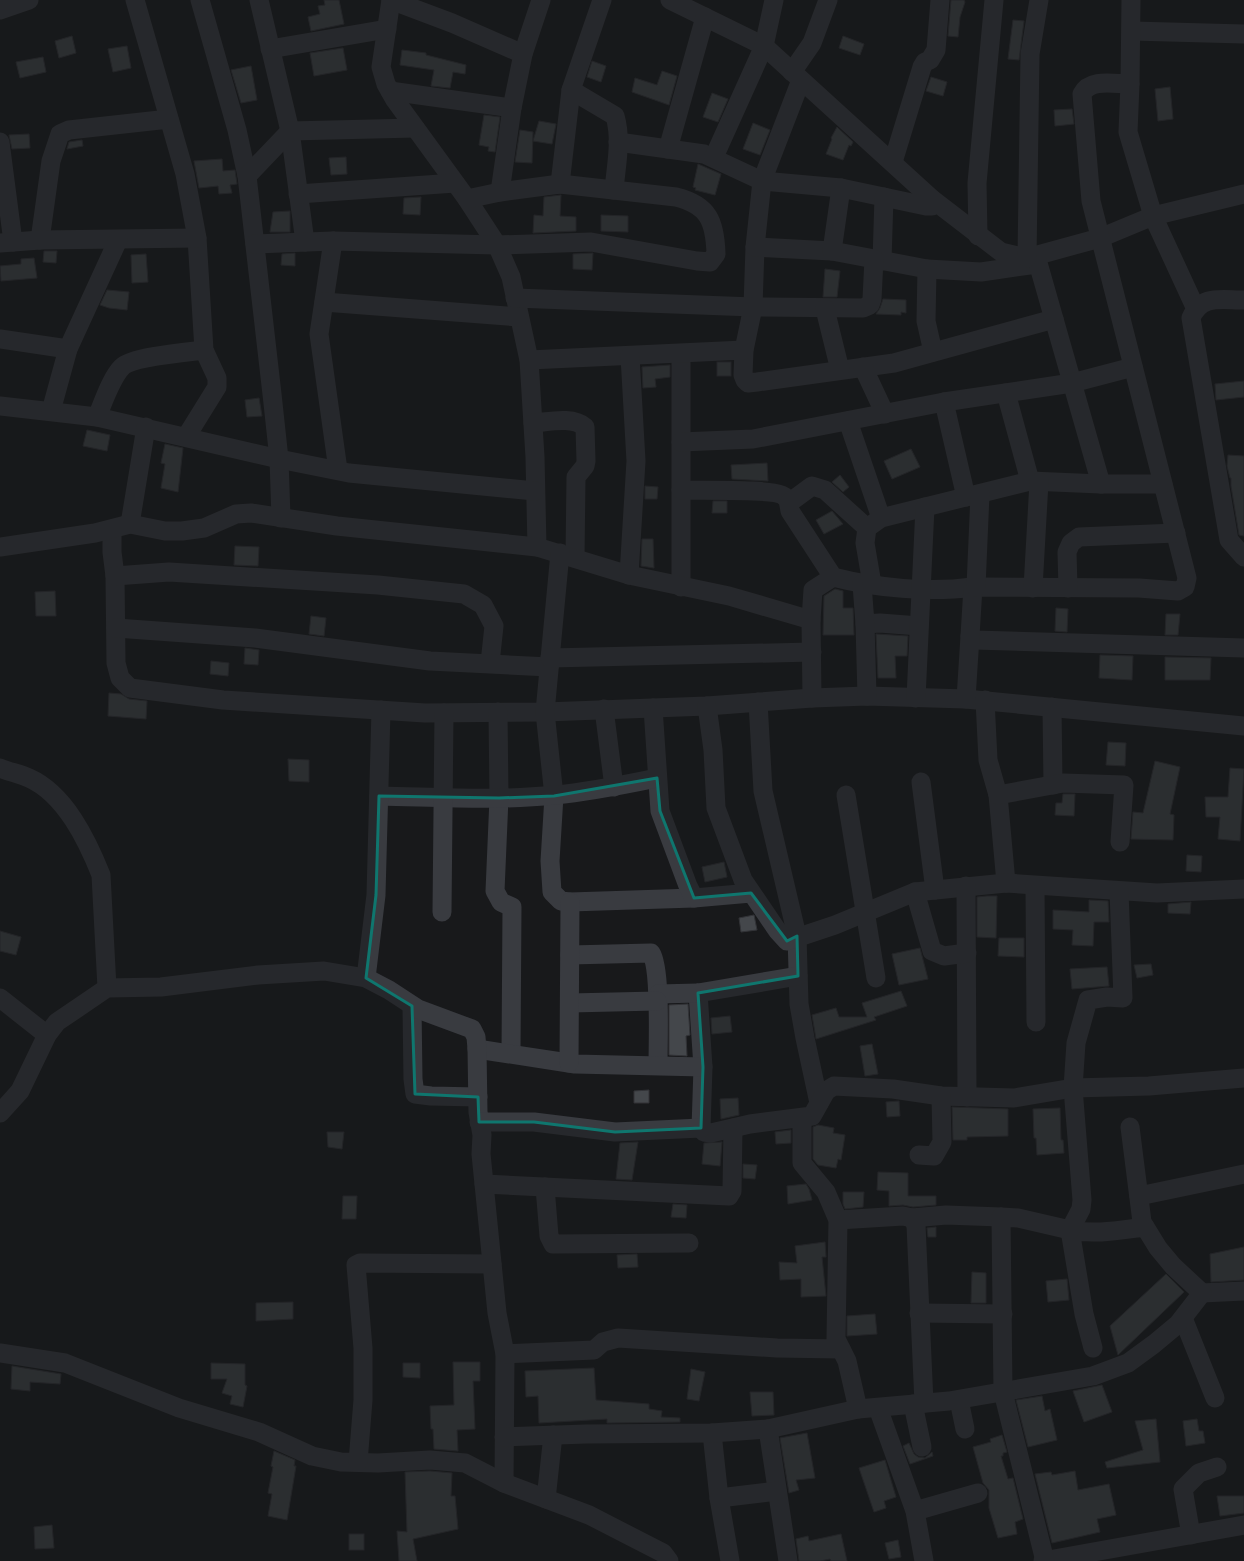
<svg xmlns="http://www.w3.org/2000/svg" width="1244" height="1561" viewBox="0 0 1244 1561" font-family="Rubik,sans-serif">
	<rect width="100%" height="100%" fill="#18191b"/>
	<!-- building -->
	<g fill="#44474b" stroke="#323337">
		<path d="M324 0H339L344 24 311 31 308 17 320 14 318 6 325 5Z"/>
		<path d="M951 0H964L965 2 960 17 958 37 948 36Z"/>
		<path d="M1013 20 1024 21 1019 60 1008 59Z"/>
		<path d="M72 36 76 53 59 58 55 41Z"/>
		<path d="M843 36 864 44 860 55 839 48Z"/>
		<path d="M127 46 131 68 113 72 108 49Z"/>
		<path d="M343 48 347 70 314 76 310 53Z"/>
		<path d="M402 50 426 53V55L466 65 465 74 453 72 450 88 431 86 434 70 400 65Z"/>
		<path d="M43 57 46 72 20 78 16 62Z"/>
		<path d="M592 61 606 66 601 82 587 77Z"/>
		<path d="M251 66 257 100 241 103 231 70Z"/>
		<path d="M662 71 677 76 669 105 632 92 635 78 657 85Z"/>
		<path d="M931 77 947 82 943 96 926 91Z"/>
		<path d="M1170 87 1173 119 1158 121 1155 89Z"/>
		<path d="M712 93 728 99 718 122 703 117Z"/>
		<path d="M1072 109 1074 124 1055 126 1054 110Z"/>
		<path d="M484 115 500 117 495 152 488 151 489 147 479 145Z"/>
		<path d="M539 121 556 124 552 144 533 141Z"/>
		<path d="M753 123 770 130 760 155 743 149Z"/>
		<path d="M837 127 853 142 851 146 849 145 843 160 826 154 832 139 831 138Z"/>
		<path d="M520 130 533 132 532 163 515 162Z"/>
		<path d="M29 134 30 148 12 149 9 135Z"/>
		<path d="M82 140 83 146 67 149 69 142Z"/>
		<path d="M346 157 347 174 331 175 329 158Z"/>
		<path d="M222 159 223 171 235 170 237 184 230 185 232 193 219 194 218 186 199 188 194 161Z"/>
		<path d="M698 164 721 174 715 195 695 190 696 188 693 187Z"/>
		<path d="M561 195 560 216 576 217V231L533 233 534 215 543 216 544 197Z"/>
		<path d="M421 197 420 215 403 214 404 198Z"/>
		<path d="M290 211V232H270L273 212Z"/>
		<path d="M601 215 628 216V232L601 231Z"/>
		<path d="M44 251H57L56 263 43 262Z"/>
		<path d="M295 253V266L281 265 282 254Z"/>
		<path d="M593 253 592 270 573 269V254Z"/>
		<path d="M146 254 148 282 132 283 131 255Z"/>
		<path d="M34 258 37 278 1 281 0 266 21 264V259Z"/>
		<path d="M825 269 840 271 837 297H823Z"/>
		<path d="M107 290 129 292 127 310 109 308 100 305Z"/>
		<path d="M883 299 906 300V313L901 312V315L876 314 880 308Z"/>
		<rect x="717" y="362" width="14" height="14"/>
		<path d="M670 365V377L655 379 656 387 643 388 642 367Z"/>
		<path d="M1244 381V397L1216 400 1215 384Z"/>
		<path d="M259 398 262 416 247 417 245 400Z"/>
		<path d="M87 430 110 435 107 451 83 446Z"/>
		<path d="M165 444 183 448 178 492 161 488 165 464 161 463Z"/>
		<path d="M911 449 920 467 892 479 884 461Z"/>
		<path d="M1228 455 1244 456V536L1239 535 1231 486V478H1230L1227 466Z"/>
		<path d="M767 463 768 481 732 479 731 465Z"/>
		<path d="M840 475 849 487 843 492 832 482Z"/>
		<path d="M645 486 658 487 657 499H645Z"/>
		<path d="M713 501H727V513H712Z"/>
		<path d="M832 511 843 524 824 534 816 520Z"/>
		<path d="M642 539H653L654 568 641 566Z"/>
		<path d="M235 546 259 547 258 566 234 565Z"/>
		<path d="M835 589 843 591V608H853L854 635H823L824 596Z"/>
		<path d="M55 591 56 616H36L35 592Z"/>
		<path d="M1056 608 1068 609 1067 632 1055 631Z"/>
		<path d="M1166 614H1180L1178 635H1165Z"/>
		<path d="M311 616 326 618 324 636 309 634Z"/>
		<path d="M876 634 908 636 907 656H895L896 678H878Z"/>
		<path d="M245 648 259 650 258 665 244 664Z"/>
		<path d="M1100 655 1133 656 1132 680 1099 678Z"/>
		<path d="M1165 657 1211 658 1210 680H1165Z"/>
		<path d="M211 661 229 663 228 676 210 674Z"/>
		<path d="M109 693 121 694 129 699 147 701 146 719 108 716Z"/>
		<path d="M1108 742 1126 743 1125 766 1106 765Z"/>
		<path d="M288 759 309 760V782L289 781Z"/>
		<path d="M1155 761 1180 767 1170 814 1174 815 1173 840 1131 839 1133 812 1143 813Z"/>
		<path d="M1230 768 1244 769 1240 841 1218 839 1220 817H1206L1205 797H1228Z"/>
		<path d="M1063 794H1075L1074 816 1055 815 1056 803H1062Z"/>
		<path d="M1187 855 1202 856 1201 872 1186 871Z"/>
		<path d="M724 862 727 877 705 882 702 867Z"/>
		<path d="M987 896H997L996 938 977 937V897Z"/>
		<path d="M1089 900 1108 901 1109 922H1094L1093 946 1072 945 1073 930 1053 929V910L1089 912Z"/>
		<path d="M1191 902 1190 914 1168 913V904Z"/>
		<path d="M754 915 757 930 741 932 739 918Z"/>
		<path d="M0 931 21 937 16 955 0 951Z"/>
		<path d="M999 938H1024V957L998 956Z"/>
		<path d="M920 948 928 979 899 985 892 954Z"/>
		<path d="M1151 964 1153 975 1137 978 1134 965Z"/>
		<path d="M1107 967 1109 986 1072 989 1070 969Z"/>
		<path d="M901 991 907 1006 874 1017 876 1020 816 1039 812 1015 836 1008 839 1017H867L862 1003Z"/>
		<path d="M688 1004 690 1035 686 1036 687 1056 669 1055V1005Z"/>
		<path d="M730 1016 732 1032 712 1034 711 1018Z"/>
		<path d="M872 1044 878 1074 865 1076 860 1046Z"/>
		<path d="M649 1090V1103H634V1091Z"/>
		<path d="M738 1098 739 1115 721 1119 720 1099Z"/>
		<path d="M899 1101 900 1116 887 1117 886 1102Z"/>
		<path d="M952 1107 1008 1109V1136L967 1137V1140H953Z"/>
		<path d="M1060 1108 1061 1140H1063L1064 1153 1037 1155 1036 1138H1034L1033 1109Z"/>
		<path d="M818 1125 834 1128 833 1133 845 1135 841 1160 838 1159 836 1168 818 1165 813 1159V1127Z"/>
		<path d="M791 1130V1143L776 1144 775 1132Z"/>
		<path d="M327 1132H344L342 1149 328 1147Z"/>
		<path d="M638 1142 632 1180 616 1179 620 1143Z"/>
		<path d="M722 1142 720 1166 702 1164 704 1143Z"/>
		<path d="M743 1164 757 1165 755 1179 743 1178Z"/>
		<path d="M878 1172 908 1173V1196H936V1205L913 1207 903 1205 889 1206V1191L877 1190Z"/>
		<path d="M806 1184 809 1189 812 1200 788 1204 787 1186Z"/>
		<path d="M843 1192H864L863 1207 845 1209 843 1204Z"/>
		<path d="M343 1196H357L356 1219H342Z"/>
		<path d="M673 1204 687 1205 686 1218 671 1217Z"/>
		<path d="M936 1227V1237H928L927 1228Z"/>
		<path d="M825 1242 826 1257H822L826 1296 801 1297V1279L780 1280 779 1262 797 1263 795 1246Z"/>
		<path d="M1244 1247V1280L1211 1282 1210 1254Z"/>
		<path d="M637 1254 638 1267 618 1268 617 1255Z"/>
		<path d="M972 1272 986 1273V1303H971Z"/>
		<path d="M1166 1274 1184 1292 1118 1355 1110 1326Z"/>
		<path d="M1067 1279 1069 1300 1048 1302 1046 1281Z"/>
		<path d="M293 1302V1319L256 1321V1303Z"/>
		<path d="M875 1314 877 1334 847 1336V1316Z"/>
		<path d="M453 1362H480V1381H473L475 1429 457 1430 458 1451 434 1449 433 1429H431L430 1406 454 1405Z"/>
		<path d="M211 1363 245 1364V1385L247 1386 243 1407 230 1404 232 1396 222 1393 227 1379H211Z"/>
		<path d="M403 1363H420V1378L403 1377Z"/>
		<path d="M12 1366 61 1374 60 1384 30 1382V1391L11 1389Z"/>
		<path d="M594 1368 596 1400 649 1404V1409L662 1411 661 1417 680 1418V1422L607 1423V1419L539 1423 538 1396 526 1397 525 1371Z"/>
		<path d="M691 1369 705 1372 699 1401 687 1399Z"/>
		<path d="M1102 1385 1112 1412 1084 1422 1073 1391Z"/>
		<path d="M750 1392H773L774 1415 752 1416Z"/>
		<path d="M1042 1396 1045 1411 1050 1409 1057 1440 1028 1447 1016 1400Z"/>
		<path d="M1156 1419 1160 1462 1107 1468 1105 1462 1143 1450 1135 1421Z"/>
		<path d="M1197 1419 1199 1431H1203L1205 1443 1186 1446 1183 1421Z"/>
		<path d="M807 1433 815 1478 796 1480 799 1490 789 1493 780 1438Z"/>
		<path d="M1002 1435 1007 1452 1003 1453V1456H1001L1008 1479 1013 1478 1023 1519 1015 1522 1017 1534 998 1538 989 1508V1490L983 1483 973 1447 991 1442 990 1439Z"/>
		<path d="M909 1443 914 1454 918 1457 925 1458 932 1452 933 1456 910 1464 903 1446Z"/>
		<path d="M274 1451 295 1460 294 1466H296L287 1520 268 1516 272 1494 268 1493 273 1467 271 1466Z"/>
		<path d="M885 1460 896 1497 884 1501 886 1508 874 1512 859 1468Z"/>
		<path d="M430 1471 452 1473 451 1496H455L458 1529 413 1539 417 1561H399L397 1531 407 1532 405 1472Z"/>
		<path d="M1075 1471 1078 1490 1109 1484 1116 1515 1097 1519 1100 1532 1052 1543 1035 1474 1051 1472 1052 1475Z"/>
		<path d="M1217 1496H1244V1513L1220 1516Z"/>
		<path d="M52 1525 54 1548 35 1549 34 1527Z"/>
		<rect x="349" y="1534" width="15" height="16"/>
		<path d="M841 1534 847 1561H831L830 1559 820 1561H799L796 1539 808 1536 809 1541Z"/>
		<path d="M898 1540 901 1557 889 1559 885 1543Z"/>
	</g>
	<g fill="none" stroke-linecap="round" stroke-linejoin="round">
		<!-- minor -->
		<g stroke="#393b40" stroke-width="19">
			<path d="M135 0 185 174 197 238 204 350 217 378V387L186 437"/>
			<path d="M200 0 237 130 247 176 272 394 279 459 281 518"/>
			<path d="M259 0 290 131 305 242"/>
			<path d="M391 0 381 67 386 84 395 100 467 199 497 245 511 277 529 360 535 457 537 547"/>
			<path d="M391 0 452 23 523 54"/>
			<path d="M670 0 764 46 932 199 1001 252 1027 258 1100 238 1153 216 1195 307"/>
			<path d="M0 10 29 0"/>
			<path d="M1132 31 1244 34"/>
			<path d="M270 49 387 29"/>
			<path d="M792 72 812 43 828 0"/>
			<path d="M801 80 762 181 755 247 753 307 744 350 743 375 745 380 748 383 757 382 894 363 1054 319"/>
			<path d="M1130 84 1128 132 1153 216 1244 194"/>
			<path d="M571 90 615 116C622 140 616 166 614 190"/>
			<path d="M390 91 512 108"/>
			<path d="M0 142 13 242"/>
			<path d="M618 142 704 154 762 181 841 188 926 206H932V199"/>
			<path d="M668 149 705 17"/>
			<path d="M714 157 764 46 774 0"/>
			<path d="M893 162 922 67 925 62 930 60 936 50 940 0"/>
			<path d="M247 176 290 131 415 128"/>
			<path d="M560 184 571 90 602 0"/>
			<path d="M500 192 512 108 523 54 541 0"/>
			<path d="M298 194 455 183"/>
			<path d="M978 236 977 183 994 0"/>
			<path d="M40 240 51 161 60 134 69 130 169 119"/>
			<path d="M333 241 319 334 338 470"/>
			<path d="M0 243 40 240 197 238"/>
			<path d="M255 244 333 241 497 245 591 242 697 261 710 262 716 254C715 222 709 205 676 197L560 184 500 192 467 199"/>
			<path d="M755 247 832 251 927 269 981 272 1037 264"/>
			<path d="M832 251 841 188"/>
			<path d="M1036 256 1101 484"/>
			<path d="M1027 258 1030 54 1039 0"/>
			<path d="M882 261 884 197"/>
			<path d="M927 269 926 321 933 352"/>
			<path d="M515 298 753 307 863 308 870 305 872 299 874 259"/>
			<path d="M1244 300C1221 300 1201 294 1191 318L1229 540 1244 557"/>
			<path d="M324 302 519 317"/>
			<path d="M825 309 840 370"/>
			<path d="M0 339 68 349"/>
			<path d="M681 354V587"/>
			<path d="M529 360 744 350"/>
			<path d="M863 367 885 414"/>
			<path d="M1006 393 1030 481"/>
			<path d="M944 402 966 497"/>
			<path d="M0 406 97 417 279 459 349 473 535 491"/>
			<path d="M51 411 68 349 118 240"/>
			<path d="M97 417C103 403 111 378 122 367 131 357 188 352 204 350"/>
			<path d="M848 421 881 518"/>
			<path d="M533 423C548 422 573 416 585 427L586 461 585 466 576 477 575 558"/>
			<path d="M681 442 753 439 944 402 1072 383 1133 367"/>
			<path d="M681 490C697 491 777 488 785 497 789 500 789 506 790 511L833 577C876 588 929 593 973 587L1139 588 1178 591 1185 587 1187 578 1091 201 1082 94C1090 78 1114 84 1130 84L1131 0"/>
			<path d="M789 503 812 486 825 490 867 528"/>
			<path d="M130 524 146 427"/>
			<path d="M112 529V552L115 576 116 663 120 678 130 688 223 700 425 713 545 712 707 706 812 698 867 696 966 699 1244 726"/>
			<path d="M0 547 95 533 130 524 165 531H182L204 528 236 514 251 513 337 526 537 547 629 575 729 596 811 620"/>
			<path d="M560 553 545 712 554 796 550 861 552 892 561 901 570 902 694 898"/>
			<path d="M629 575 636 461 630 356"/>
			<path d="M115 576 169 572 378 585 464 594 483 605 494 626 490 663"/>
			<path d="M862 584 865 624 880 623 919 626"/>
			<path d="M872 584 865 543 867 528 881 518 1030 481 1101 484H1163"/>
			<path d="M973 587 970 636 974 640 1244 648"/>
			<path d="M976 587 980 494"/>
			<path d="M1033 588 1039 482"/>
			<path d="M1068 588 1067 552 1071 543 1079 537 1176 533"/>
			<path d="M865 624 867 696"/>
			<path d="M116 628 255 638 430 661 549 667"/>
			<path d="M550 658 812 652"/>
			<path d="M812 698 811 620 813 590 833 577"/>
			<path d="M916 698 925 507"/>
			<path d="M966 699 970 636"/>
			<path d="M985 700 988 760 998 795 1006 883"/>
			<path d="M758 702 763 791 797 936 799 1004 805 1038 819 1103"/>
			<path d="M707 706 713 750 716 808 743 880 777 930 787 941 835 925 915 892 1006 883 1157 893 1244 889"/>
			<path d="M1052 707 1053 785"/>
			<path d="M653 708 660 811 688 886 694 898 751 893"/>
			<path d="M604 709 614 787"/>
			<path d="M498 712 499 798 495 891 501 902 512 907 511 1053"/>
			<path d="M0 768C10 772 20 774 29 778 65 794 87 840 101 875L107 988"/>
			<path d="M921 782 935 890"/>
			<path d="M846 795 876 978"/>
			<path d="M998 795 1063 783 1124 785 1120 842"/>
			<path d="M379 796C437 797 497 801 555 795 589 792 623 785 657 778"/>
			<path d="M966 886 967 1097"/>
			<path d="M1035 886 1036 1022"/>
			<path d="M915 892 932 951 944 956 967 953"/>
			<path d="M442 912 444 713"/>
			<path d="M570 955 651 953C661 968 658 1042 658 1065"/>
			<path d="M366 978 376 895 381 710"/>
			<path d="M698 993 703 1067 701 1128 704 1132 711 1133 750 1124 812 1116 826 1091 834 1086 893 1089 941 1096 1014 1098 1073 1088 1149 1086 1244 1078"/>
			<path d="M658 994 698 993 798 976"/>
			<path d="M0 998 47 1035"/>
			<path d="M570 1003 657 1001"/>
			<path d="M412 1006 413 1079 415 1094 431 1096 478 1097"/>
			<path d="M477 1049 575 1064 703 1067"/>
			<path d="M569 1063 570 902"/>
			<path d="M0 1113 20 1091 47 1035 57 1022 107 988 161 987 258 975 324 971 366 978 389 990 418 1009 472 1029 476 1037 477 1049 478 1112 482 1135 481 1154 497 1313 505 1354 504 1483"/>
			<path d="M802 1118V1163L826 1192 838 1220 836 1339 847 1361 858 1409"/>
			<path d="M479 1122H534L615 1132 701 1128"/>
			<path d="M1130 1127 1142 1222 1158 1248 1173 1266 1202 1293 1244 1291"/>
			<path d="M919 1155 934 1156 942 1142 941 1096"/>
			<path d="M484 1184 729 1196 732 1191 733 1128"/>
			<path d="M545 1187 549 1236 553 1244 689 1243"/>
			<path d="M1139 1196 1244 1174"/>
			<path d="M912 1218 946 1215 1001 1217"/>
			<path d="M838 1220 903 1216 912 1218 916 1225 924 1403"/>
			<path d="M919 1313 1003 1314"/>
			<path d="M1183 1318 1215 1398"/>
			<path d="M1093 1348 1084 1314 1070 1230C1095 1235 1120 1230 1145 1227"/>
			<path d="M0 1353 65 1363 179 1408 259 1432 312 1456 341 1462 378 1463 430 1460 465 1463 504 1483 589 1515 663 1553 669 1561"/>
			<path d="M505 1354 594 1350 603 1342 618 1338 777 1348 841 1349"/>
			<path d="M959 1400 965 1429"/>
			<path d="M913 1404 922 1447"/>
			<path d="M878 1408 915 1511 924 1561"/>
			<path d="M768 1429 788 1561"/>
			<path d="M712 1433 719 1498 730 1561"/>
			<path d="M504 1437 586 1434 712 1433 768 1429 858 1409 949 1401 1093 1376 1128 1363 1154 1344 1178 1324 1202 1293"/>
			<path d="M358 1462 363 1400V1348L356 1265 360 1263 492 1264"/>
			<path d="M719 1498 777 1491"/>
			<path d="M546 1499 553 1435"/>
			<path d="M915 1511 978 1493"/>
			<path d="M1191 1535 1183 1489 1199 1473 1217 1467"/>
			<path d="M1043 1561 1244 1525"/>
			<path d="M1045 1561 1003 1392 1001 1217 1018 1218 1070 1230 1081 1209 1082 1200 1073 1088 1076 1043 1088 1000 1107 997 1123 998 1119 891"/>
		</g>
	</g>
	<!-- marked area -->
	<path d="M0 0H1244V1561H0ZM657 778 660 811 694 898 751 893 787 941 797 936 798 976 698 993 703 1067 701 1128 615 1132 534 1122H479L478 1097 415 1094 412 1006 366 978 376 895 379 796 499 798 554 796Z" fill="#18191b" fill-opacity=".55" fill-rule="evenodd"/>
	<path fill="none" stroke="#0f766e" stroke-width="3" stroke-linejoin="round" d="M657 778 660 811 694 898 751 893 787 941 797 936 798 976 698 993 703 1067 701 1128 615 1132 534 1122H479L478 1097 415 1094 412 1006 366 978 376 895 379 796 499 798 554 796Z"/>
</svg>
